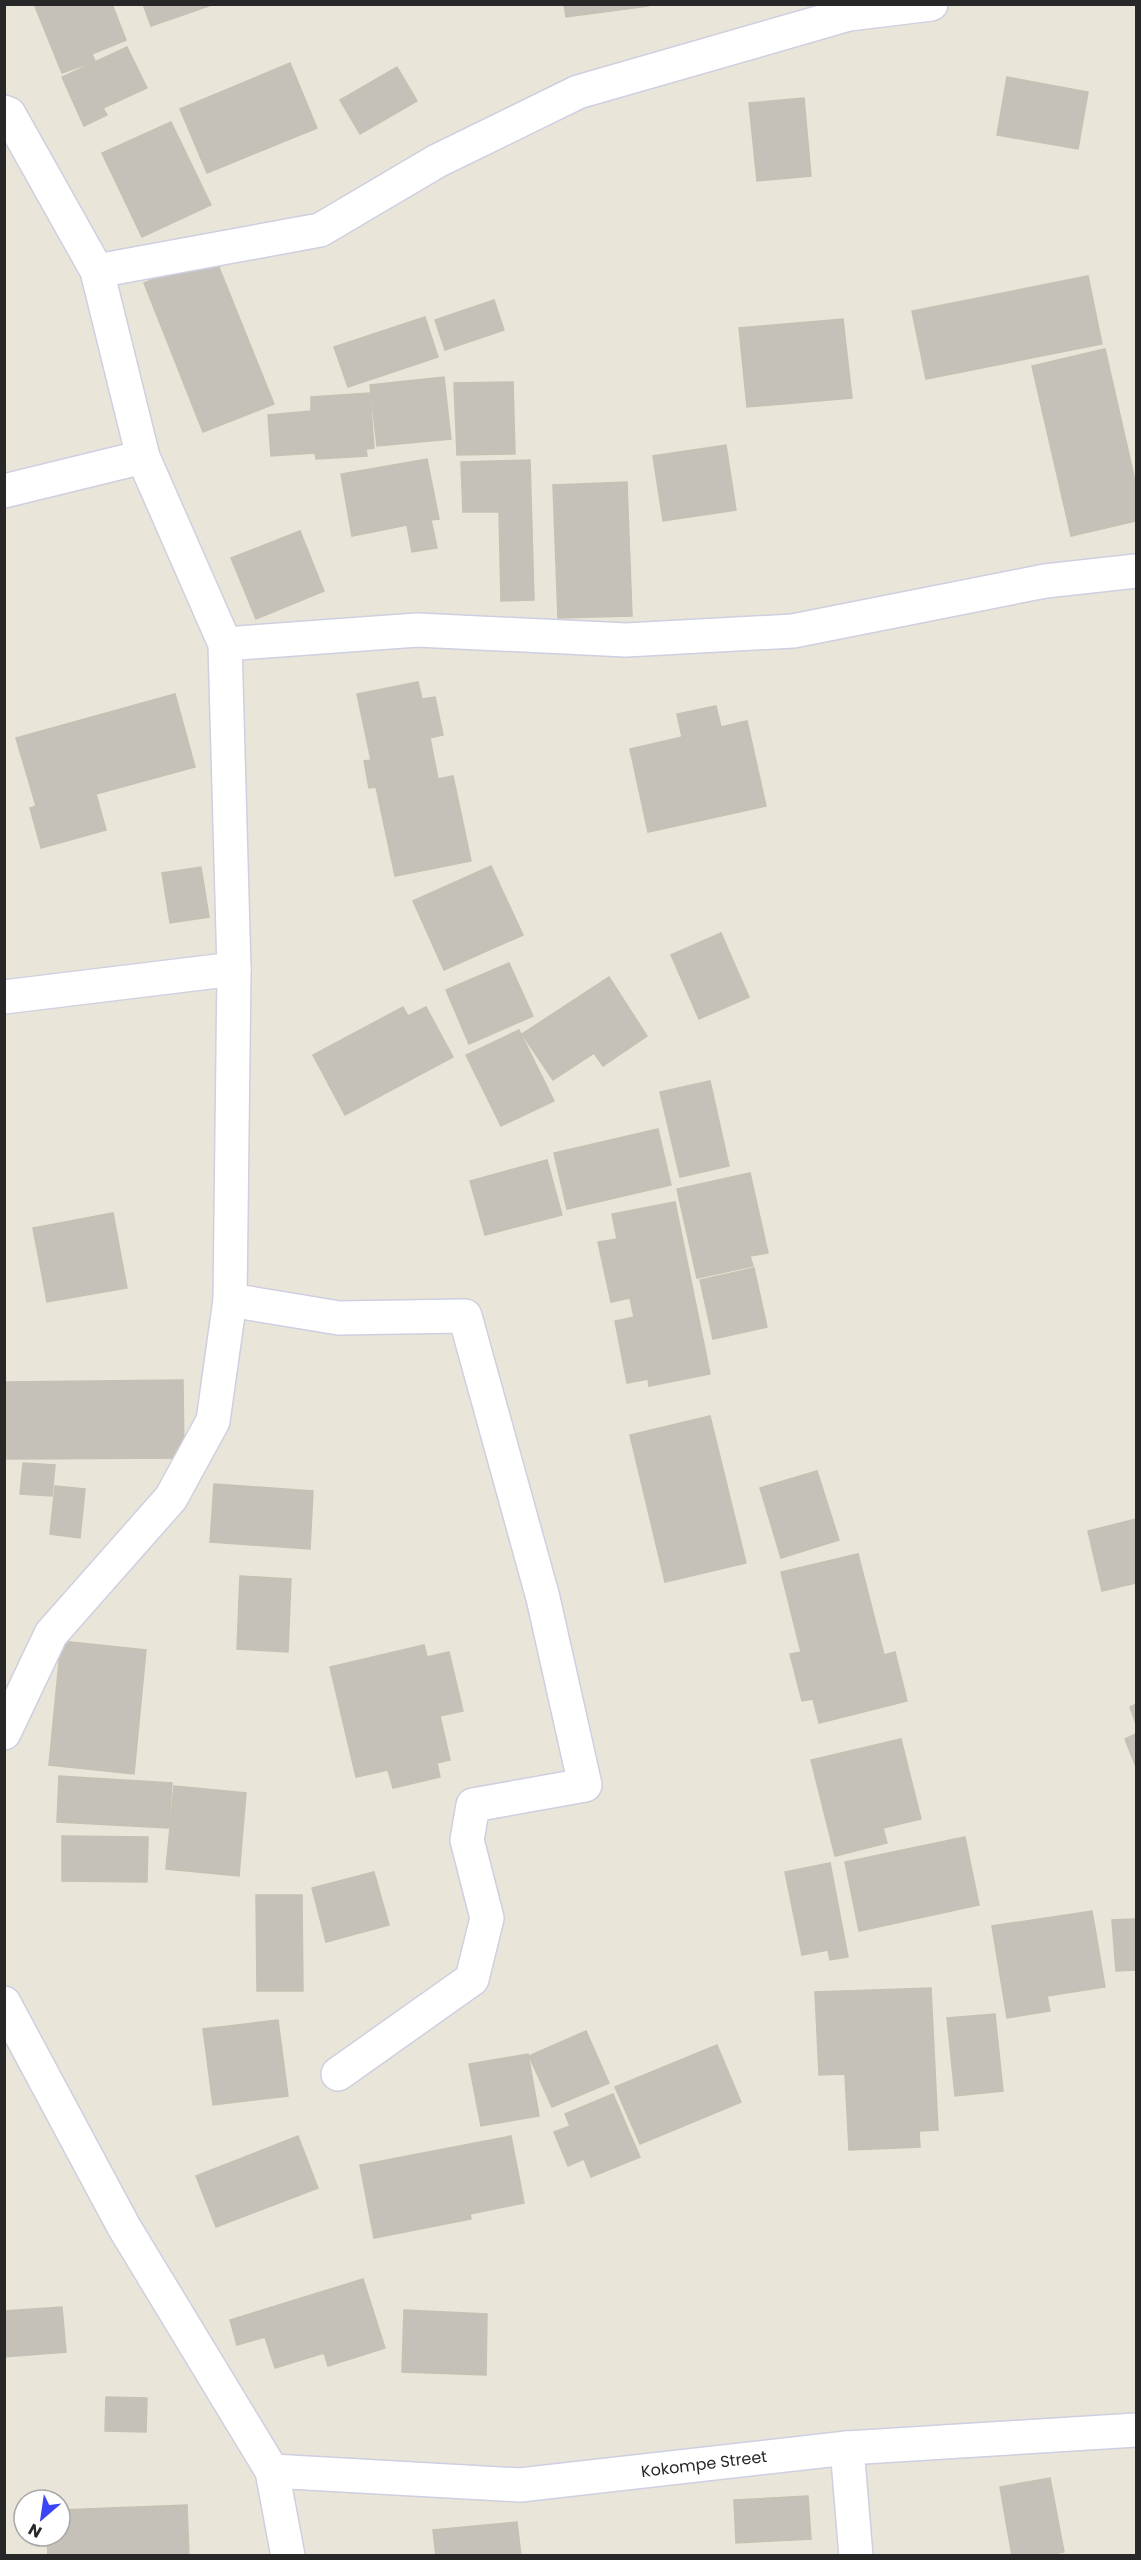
<svg xmlns="http://www.w3.org/2000/svg" width="1141" height="2560" viewBox="0 0 1141 2560" font-family="Poppins,sans-serif">
	<rect width="100%" height="100%" fill="#eae5d9"/>
	<!-- building -->
	<g fill="#c5c1b9" stroke="#c5c1b3" stroke-width="1.5">
		<path d="M34 4H112L126 40 92 54 95 61 62 73Z"/>
		<path d="M143 4H209V6L151 26Z"/>
		<path d="M564 4H648V6L566 17Z"/>
		<path d="M127 47 147 88 103 108 107 115 84 126 62 77Z"/>
		<path d="M290 63 317 128 207 173 180 109Z"/>
		<path d="M397 67 417 101 360 134 340 100Z"/>
		<path d="M1007 77 1088 92 1078 149 997 135Z"/>
		<path d="M804 98 811 176 757 181 749 103Z"/>
		<path d="M171 122 211 205 142 237 102 153Z"/>
		<path d="M214 255 274 404 203 432 144 283Z"/>
		<path d="M1088 276 1102 344 926 379 912 311Z"/>
		<path d="M494 300 504 330 445 350 435 320Z"/>
		<path d="M425 317 438 357 348 387 334 347Z"/>
		<path d="M843 319 852 398 747 407 739 328Z"/>
		<path d="M1105 349 1136 485V521L1071 536 1032 366Z"/>
		<path d="M444 377 451 439 377 446 370 385Z"/>
		<path d="M513 382 515 454 457 455 454 383Z"/>
		<path d="M370 393 374 448 366 449 367 456 316 459 315 453 271 456 268 415 311 411V397Z"/>
		<path d="M726 445 736 510 663 521 653 456Z"/>
		<path d="M427 459 439 519 431 520 437 548 412 552 407 525 352 536 341 474Z"/>
		<path d="M530 460 534 600 501 601 499 512H463L461 462Z"/>
		<path d="M627 482 632 616 558 618 553 485Z"/>
		<path d="M300 531 324 591 256 619 231 558Z"/>
		<path d="M418 682 422 699 435 697 443 735 430 738 438 779 453 776 471 861 395 876 376 787 369 788 364 761 371 760 357 694Z"/>
		<path d="M175 694 195 767 96 794 106 830 41 848 30 808 36 806 16 738Z"/>
		<path d="M716 706 721 727 747 721 766 806 648 832 630 749 682 737 677 714Z"/>
		<path d="M491 866 523 935 444 970 413 901Z"/>
		<path d="M201 867 209 917 170 923 162 873Z"/>
		<path d="M721 933 749 997 699 1019 671 955Z"/>
		<path d="M509 963 533 1016 469 1044 446 990Z"/>
		<path d="M609 977 647 1036 603 1066 594 1053 553 1080 522 1034Z"/>
		<path d="M403 1007 408 1016 426 1007 453 1057 345 1115 313 1055Z"/>
		<path d="M519 1030 554 1101 501 1126 466 1055Z"/>
		<path d="M710 1081 729 1166 680 1177 660 1092Z"/>
		<path d="M658 1129 671 1185 567 1209 554 1153Z"/>
		<path d="M547 1160 562 1215 485 1235 470 1181Z"/>
		<path d="M750 1173 768 1253 750 1256 753 1266 697 1278 677 1189Z"/>
		<path d="M675 1202 710 1374 649 1386 648 1379 627 1383 615 1321 634 1317 630 1298 611 1302 598 1242 617 1239 612 1214Z"/>
		<path d="M113 1213 127 1288 47 1302 33 1228Z"/>
		<path d="M754 1268 767 1327 713 1339 700 1280Z"/>
		<path d="M183 1380 184 1458 7 1459 6 1382Z"/>
		<path d="M710 1416 746 1563 665 1582 630 1435Z"/>
		<path d="M23 1463 55 1465 52 1496 20 1494Z"/>
		<path d="M817 1471 839 1540 781 1558 760 1488Z"/>
		<path d="M214 1484 313 1491 310 1549 210 1542Z"/>
		<path d="M55 1486 85 1489 80 1538 50 1534Z"/>
		<path d="M1136 1519V1583L1102 1591 1088 1531Z"/>
		<path d="M858 1554 884 1655 895 1652 907 1701 819 1723 813 1699 802 1701 790 1654 801 1652 781 1572Z"/>
		<path d="M240 1576 291 1579 288 1652 237 1649Z"/>
		<path d="M61 1641 146 1650 134 1774 49 1765Z"/>
		<path d="M424 1645 427 1657 449 1652 463 1711 440 1716 450 1760 437 1763 440 1777 393 1788 388 1770 356 1777 330 1667Z"/>
		<path d="M1136 1704V1724L1130 1707Z"/>
		<path d="M1136 1734V1767L1125 1739Z"/>
		<path d="M901 1739 921 1819 883 1828 887 1843 835 1856 811 1760Z"/>
		<path d="M59 1776 172 1783 169 1828 57 1822Z"/>
		<path d="M174 1786 246 1793 239 1876 166 1869Z"/>
		<path d="M62 1836 148 1837 147 1882 62 1881Z"/>
		<path d="M965 1837 979 1905 859 1931 845 1862Z"/>
		<path d="M830 1863 848 1957 830 1960 828 1950 802 1955 785 1872Z"/>
		<path d="M374 1872 389 1925 326 1942 312 1888Z"/>
		<path d="M256 1895H302L303 1991H257Z"/>
		<path d="M1092 1911 1105 1987 1047 1996 1050 2011 1007 2018 992 1926Z"/>
		<path d="M1136 1919V1970L1116 1971 1112 1920Z"/>
		<path d="M931 1988 938 2130 919 2131 920 2147 849 2150 845 2074 819 2075 815 1992Z"/>
		<path d="M995 2014 1003 2091 955 2096 947 2018Z"/>
		<path d="M278 2020 288 2096 213 2105 203 2029Z"/>
		<path d="M586 2031 609 2083 552 2107 529 2056Z"/>
		<path d="M717 2045 741 2102 640 2144 615 2087Z"/>
		<path d="M528 2054 539 2116 481 2126 469 2064Z"/>
		<path d="M613 2094 640 2157 591 2177 584 2159 568 2166 554 2132 570 2126 565 2114Z"/>
		<path d="M298 2136 318 2188 216 2227 196 2176Z"/>
		<path d="M511 2136 524 2203 470 2214 471 2219 374 2238 360 2165Z"/>
		<path d="M363 2279 385 2348 328 2366 324 2353 275 2368 265 2337 237 2345 230 2320Z"/>
		<path d="M62 2307 66 2352 4 2357V2311Z"/>
		<path d="M404 2310 487 2314 486 2375 402 2372Z"/>
		<path d="M106 2397 147 2398 146 2432 105 2431Z"/>
		<path d="M1050 2478 1064 2552 1044 2556H1012L1000 2487Z"/>
		<path d="M808 2496 811 2539 736 2543 734 2500Z"/>
		<path d="M187 2505 189 2556H48L47 2536H60V2510Z"/>
		<path d="M517 2522 521 2556H436L433 2530Z"/>
	</g>
	<g fill="none" stroke-linecap="round" stroke-linejoin="round">
		<!-- minor casing -->
		<g stroke="#cecfe1" stroke-width="36">
			<g id="minor">
				<path d="M4 112 9 114 97 271 143 457 225 644 234 969 230 1300 213 1421 171 1498 51 1634 4 1733"/>
				<path d="M97 271 320 230 437 161 578 92 849 14 931 4"/>
				<path d="M4 491 143 457"/>
				<path d="M225 644 417 630 626 640 793 631 1045 581 1136 571"/>
				<path d="M4 997 234 969"/>
				<path d="M230 1300 339 1318 465 1316 543 1598 585 1785 473 1805 467 1840 487 1918 472 1979 338 2074"/>
				<path d="M4 2003 124 2227 272 2471 288 2556"/>
				<path d="M847 2448 856 2556"/>
				<path d="M272 2471 520 2485 847 2448 1136 2430"/>
			</g>
		</g>
		<!-- minor -->
		<use href="#minor" stroke="#fff" stroke-width="33"/>
	</g>
	<g text-anchor="middle" dominant-baseline="central" stroke-width="6" stroke-linejoin="round" paint-order="stroke">
		<!-- street labels -->
		<g font-size="16" fill="#272727" stroke="#fff">
			<text transform="translate(704 2464) rotate(-7)">Kokompe Street</text>
		</g>
	</g>
	<!-- border -->
	<rect width="1141" height="2560" fill="none" stroke="#272727" stroke-width="12"/>
	<!-- north arrow -->
	<g transform="translate(42 2518) rotate(209)"><circle r="28" fill="#ffffff" stroke="#a9a9a9" stroke-width="1.5"/>
	<path d="M0-4.5L10 22L0 15L-10 22Z" fill="#3a45f6"/>
	<text y="-9" font-size="16" font-weight="bold" text-anchor="middle" fill="#272727">N</text>
	</g>
</svg>
